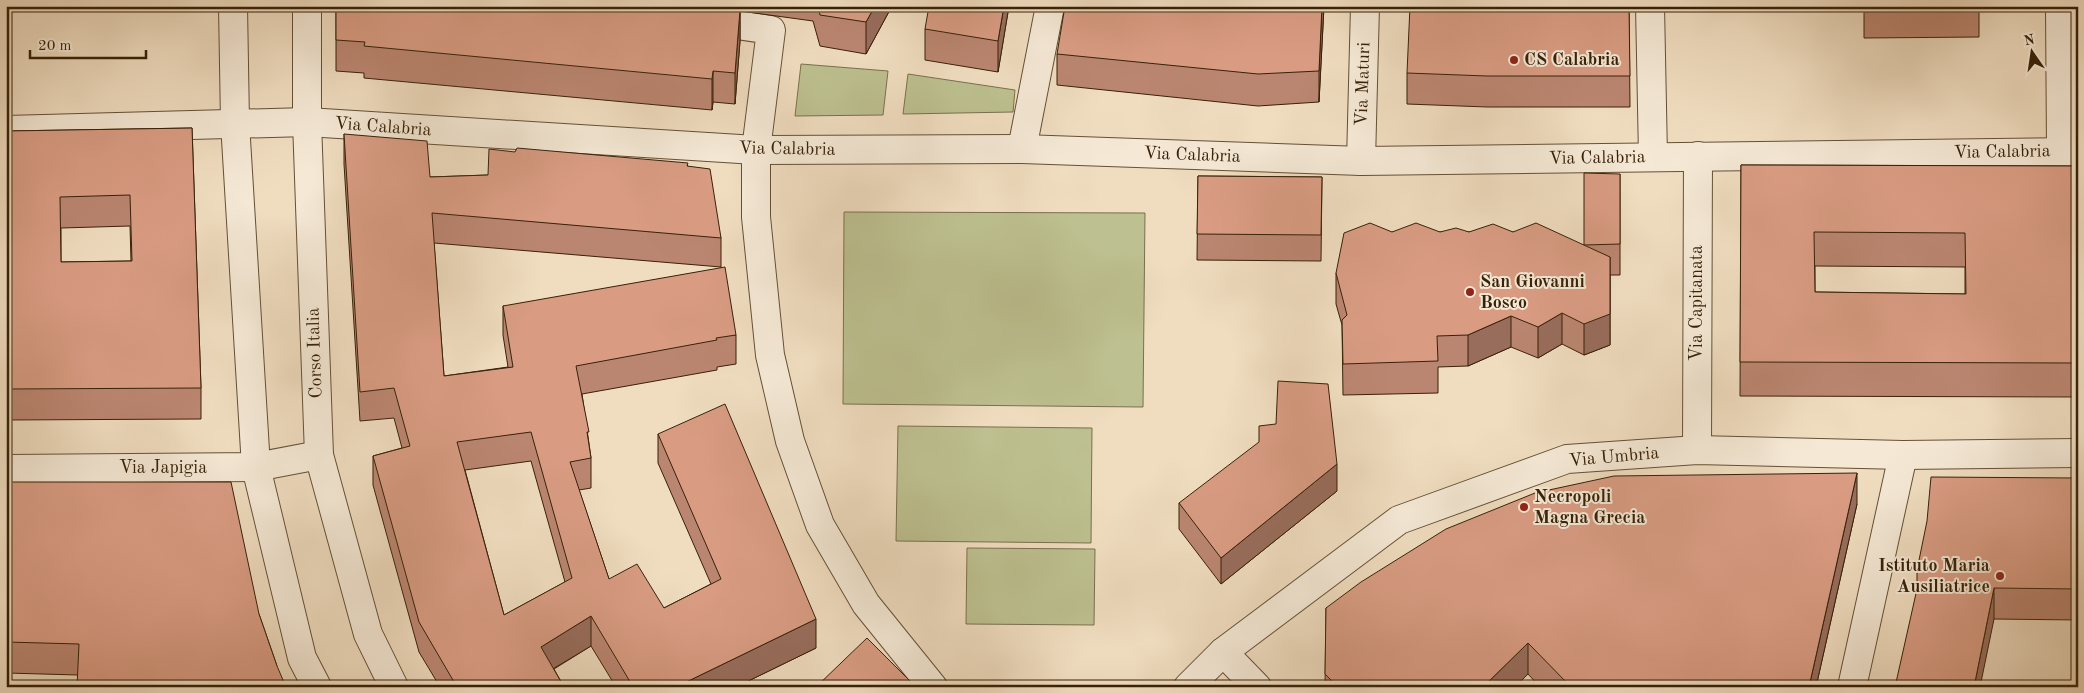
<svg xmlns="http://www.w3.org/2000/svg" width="2084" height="693" viewBox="0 0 2084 693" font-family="'Old Standard TT',serif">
	<rect width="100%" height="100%" fill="#f0ddc0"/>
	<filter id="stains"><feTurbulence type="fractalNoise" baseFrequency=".004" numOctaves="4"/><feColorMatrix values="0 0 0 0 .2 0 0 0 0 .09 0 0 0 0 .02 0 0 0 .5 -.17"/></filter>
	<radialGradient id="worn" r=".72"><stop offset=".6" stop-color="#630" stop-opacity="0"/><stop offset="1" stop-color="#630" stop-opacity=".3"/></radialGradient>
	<!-- green -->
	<g fill="#bdc090" stroke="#7a704c">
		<path d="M801 64 888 71 883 115 795 116Z"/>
		<path d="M908 74 1015 90 1013 112 903 114Z"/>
		<path d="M844 212 1145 213 1143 407 843 404Z"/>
		<path d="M898 426 1092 428 1091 543 896 541Z"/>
		<path d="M967 548 1095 549 1094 625 966 624Z"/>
	</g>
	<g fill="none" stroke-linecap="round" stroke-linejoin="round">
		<!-- minor casing -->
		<g stroke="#655036" stroke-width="30">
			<g id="minor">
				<path d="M233 6 235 123 256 467"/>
				<path d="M1650 6 1653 157"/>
				<path d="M2060 6 2061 152"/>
				<path d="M703 20 771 30 756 150V217L770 355 790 441 820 525 866 604 933 687"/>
				<path d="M6 130 307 122 756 150 1022 149 1361 161 2078 152"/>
				<path d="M1022 149 1050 6"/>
				<path d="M1361 161 1365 6"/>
				<path d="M1697 450 1698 156"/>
				<path d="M1223 652 1257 687"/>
				<path d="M1852 687 1903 455"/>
			</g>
		</g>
		<!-- tertiary casing -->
		<g stroke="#655036" stroke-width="30">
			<g id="tertiary">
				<path d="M307 6V122L319 455 368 634 394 687"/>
				<path d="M256 467 302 658 317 687"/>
				<path d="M6 469 256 467 319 455"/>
				<path d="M1188 687 1223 652 1399 520 1567 459 1697 450 1903 455 2078 453"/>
			</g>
		</g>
		<!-- minor -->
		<use href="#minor" stroke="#f5e9d6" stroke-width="28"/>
		<!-- tertiary -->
		<use href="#tertiary" stroke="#f5e9d6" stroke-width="28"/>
	</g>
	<!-- wall -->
	<g fill="#bb8671" stroke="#372108" fill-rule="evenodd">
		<path d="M336 6H892L866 54 820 46 813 21 740 11V41L735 104 713 102 712 110 364 78V73L336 71Z"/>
		<path d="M1009 6 998 72 925 60V29Z"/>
		<path d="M1324 6 1319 102 1258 106 1057 85V54Z"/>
		<path d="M1629 6 1630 107H1487L1407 104V73Z"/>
		<path d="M1979 6V37L1864 38V12Z"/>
		<path d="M192 128 201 388V419L6 420V131ZM130 226 131 261 61 262V228Z"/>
		<path d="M344 134 430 177 488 175 515 152 688 166 721 238V267L434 243 444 376 508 367 503 335V306L736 335V364L717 367V370L582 394 591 458V488L579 490 609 579 664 608 711 584 658 463V434L816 648 736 687H616L591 646 554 669 564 687H440L419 652 373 485V456L402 448 394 418 360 421 344 164ZM531 461 565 582 504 615 465 470Z"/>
		<path d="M1741 165 2078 166V397L1740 396ZM1815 266 1965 267V294L1815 292Z"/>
		<path d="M1620 174V275H1610V345L1584 355 1562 344 1538 358 1511 347 1468 366 1438 367V393L1343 395 1342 325 1336 304V273L1392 232H1513L1584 245Z"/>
		<path d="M1198 176 1322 177 1321 261 1197 260Z"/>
		<path d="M2078 478V620L1994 619 1895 687Z"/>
		<path d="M6 482 259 614 277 666 78 675 6 673Z"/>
		<path d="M1337 491 1221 584 1179 529V503Z"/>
		<path d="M1857 504 1816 687H1540L1528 674 1515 687H1325L1326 608Z"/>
	</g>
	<!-- shaded-wall -->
	<g fill="#986d5c" stroke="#372108">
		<path d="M875 6H892L866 54V22Z"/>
		<path d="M1004 6H1009L998 72V41Z"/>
		<path d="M1322 6H1324L1319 102V71Z"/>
		<path d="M740 10V41L735 104V73Z"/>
		<path d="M713 71V102L712 110V79Z"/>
		<path d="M1610 257V345L1584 355V324Z"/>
		<path d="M1562 313V344L1538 358V327Z"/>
		<path d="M1511 316V347L1468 366V335Z"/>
		<path d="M1337 464V491L1221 584V558Z"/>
		<path d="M1857 473V504L1816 687H1809Z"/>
		<path d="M1994 588V619L1980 687H1974Z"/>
		<path d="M591 616V646L541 676V647Z"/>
		<path d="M816 619V648L736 687H676Z"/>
		<path d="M1528 643V674L1515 687H1483Z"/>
	</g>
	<!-- building -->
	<g fill="#d99c83" stroke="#372108" fill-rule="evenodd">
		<path d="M336 6H711L740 10 735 73 713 71 712 79 364 46 365 42 336 40Z"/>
		<path d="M818 6H875L866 22 820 15Z"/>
		<path d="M929 6H1004L998 41 925 29Z"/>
		<path d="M1065 6H1322L1319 71 1258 74 1057 54Z"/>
		<path d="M1410 6H1629L1630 76H1487L1407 73Z"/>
		<path d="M1864 6H1979V11L1864 12Z"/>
		<path d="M192 128 201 388 6 389V131ZM130 195 132 261 61 262 60 197Z"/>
		<path d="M344 134 427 141 430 177 488 175 489 149 515 152 517 148 688 163 687 166 710 169 721 238 432 213 444 376 513 367 503 306 725 267 736 335 716 338 717 340 576 366 589 432H587L591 458 570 462 609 579 637 564 664 608 721 579 658 434 725 404 816 619 676 687H628L632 685 591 616 541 647 564 687H457L419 622 373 456 410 446 394 388 360 392ZM531 432 572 578 504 615 457 442Z"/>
		<path d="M1741 165 2078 166V363L1740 362ZM1814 232 1965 233 1966 294 1815 292Z"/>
		<path d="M1584 173 1620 174V244L1584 245Z"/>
		<path d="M1198 176 1322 177 1321 235 1197 234Z"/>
		<path d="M1370 223 1392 232 1416 223 1440 232 1456 228 1469 232 1493 224 1513 232 1536 223 1610 257V314L1584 324 1562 313 1538 327 1511 316 1468 335 1437 336 1438 361 1343 364 1342 320 1347 315 1336 273 1344 233Z"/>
		<path d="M1278 381 1328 384 1337 464 1221 558 1179 503 1259 442V426L1276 424Z"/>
		<path d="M1857 473 1809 687H1571L1528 643 1483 687H1338L1325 674 1326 608 1361 582 1446 529 1535 493 1614 476Z"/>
		<path d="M1931 477 2078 478V589L1994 588 1974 687H1895L1917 589V570L1927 521Z"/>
		<path d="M6 482H231L259 614 277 666 286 687H77L79 644 6 642V647Z"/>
		<path d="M867 638 916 687H816Z"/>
	</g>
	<!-- markers -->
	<g fill="#8f2418" stroke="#f5e9d6" stroke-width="2">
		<circle cx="1514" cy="60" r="5"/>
		<circle cx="1470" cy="292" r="5"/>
		<circle cx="1524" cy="507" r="5"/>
		<circle cx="2000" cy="576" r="5"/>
	</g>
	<g text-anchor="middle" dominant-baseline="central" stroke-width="4" stroke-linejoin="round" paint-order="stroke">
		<!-- poi labels -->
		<g font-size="18" font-weight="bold" fill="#372108" stroke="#f5e9d6" text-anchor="start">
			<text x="1524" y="60">CS Calabria</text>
			<text x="1480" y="282">San Giovanni<tspan x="1480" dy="21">Bosco</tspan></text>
			<text x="1534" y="497">Necropoli<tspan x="1534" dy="21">Magna Grecia</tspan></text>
			<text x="1990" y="566" text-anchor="end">Istituto Maria<tspan x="1990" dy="21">Ausiliatrice</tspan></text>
		</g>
		<!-- street labels -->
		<g font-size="18" fill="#372108" stroke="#f5e9d6">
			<text transform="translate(1363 84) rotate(-88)">Via Maturi</text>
			<text transform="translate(383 127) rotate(4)">Via Calabria</text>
			<text transform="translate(787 149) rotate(1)">Via Calabria</text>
			<text transform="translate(2002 152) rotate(-1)">Via Calabria</text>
			<text transform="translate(1192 155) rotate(2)">Via Calabria</text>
			<text transform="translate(1597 158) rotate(-1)">Via Calabria</text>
			<text transform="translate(1697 303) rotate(-90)">Via Capitanata</text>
			<text transform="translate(315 353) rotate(-92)">Corso Italia</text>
			<text transform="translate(1614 457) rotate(-5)">Via Umbria</text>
			<text x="163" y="468">Via Japigia</text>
		</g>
	</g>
	<!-- margin -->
	<rect width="2084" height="693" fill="none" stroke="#f0ddc0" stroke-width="25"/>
	<rect x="8" y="8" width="2069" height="678" fill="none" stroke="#372108" stroke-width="2.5"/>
	<rect x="12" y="12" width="2059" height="668" fill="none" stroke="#372108"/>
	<!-- north arrow -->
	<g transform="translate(2032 52) rotate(347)" stroke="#f5e9d6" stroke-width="4" paint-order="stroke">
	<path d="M0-4L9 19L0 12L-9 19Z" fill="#372108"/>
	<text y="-8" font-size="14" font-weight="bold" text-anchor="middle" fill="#372108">N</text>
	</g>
	<!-- scale -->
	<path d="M30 50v8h116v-8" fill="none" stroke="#372108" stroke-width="2.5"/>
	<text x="38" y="50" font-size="15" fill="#372108" stroke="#f5e9d6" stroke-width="4" paint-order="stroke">20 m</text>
	<rect width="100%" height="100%" filter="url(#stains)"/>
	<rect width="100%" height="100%" fill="url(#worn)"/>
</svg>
